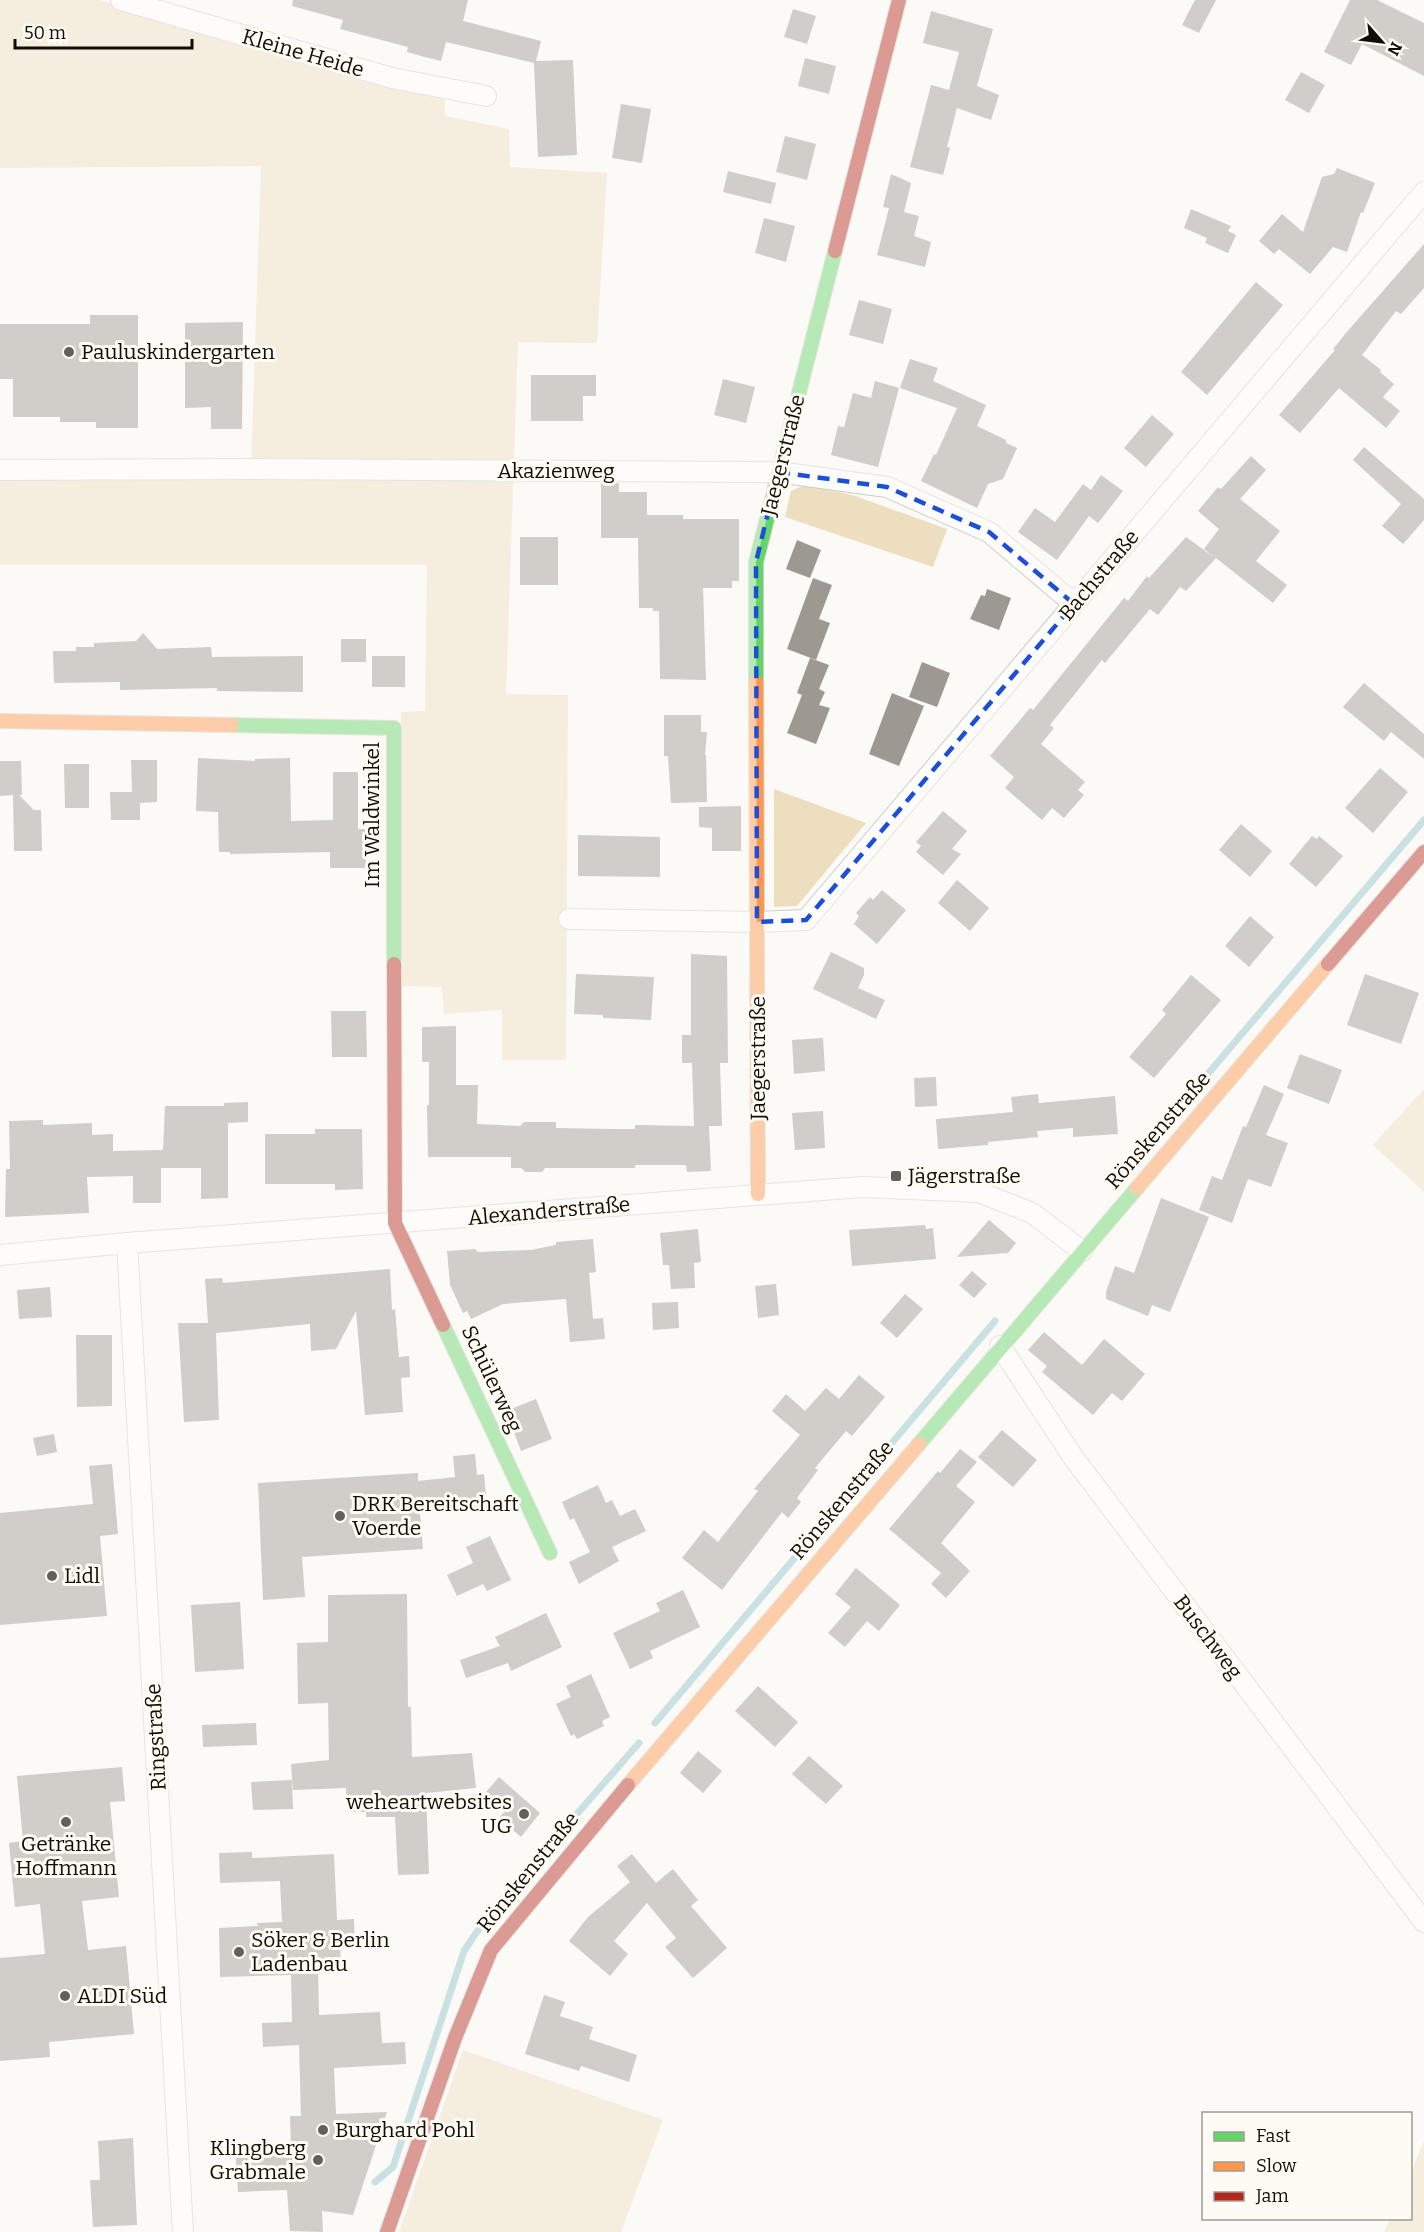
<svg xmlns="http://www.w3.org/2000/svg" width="1424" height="2232" viewBox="0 0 1424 2232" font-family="Bitter,serif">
	<rect width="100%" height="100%" fill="#fcfaf6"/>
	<!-- green -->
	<g fill="#eedec0">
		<path d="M0 0H100L287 60 445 99V116L509 129 510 167 607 173 597 343 518 342 506 694 568 695 566 1060H502V1010L444 1014 442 987 399 986 401 712 425 711 427 565H0V470L251 469 261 166 0 168Z"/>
		<path d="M807 484 855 496 947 529 933 567 785 517 791 491Z"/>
		<path d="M774 789 866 823 797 906 774 907Z"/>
		<path d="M1424 1089V1192L1373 1145Z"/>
		<path d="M463 2050 663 2120 621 2232H399Z"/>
		<path d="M1424 2141V2232H1384L1390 2219 1410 2218 1411 2172Z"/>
	</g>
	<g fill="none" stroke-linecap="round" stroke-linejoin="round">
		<!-- stream -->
		<g stroke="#8fc3cd" stroke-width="7">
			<path d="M1126 1170 1424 820"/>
			<path d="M655 1723 995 1321"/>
			<path d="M375 2182 393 2167 464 1951 486 1918 639 1743"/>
		</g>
	</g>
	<!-- building -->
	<g fill="#9d9992">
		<path d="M293 0H468L463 21 541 41 536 61 573 60 577 155 538 157 534 63 446 42 441 61 425 57 407 52 408 47 340 29 343 20 292 6Z"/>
		<path d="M1195 0H1216L1199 33 1182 25Z"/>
		<path d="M1350 0H1377L1424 23V76L1362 44 1351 65 1324 52Z"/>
		<path d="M793 9 816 16 807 44 784 37Z"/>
		<path d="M931 11 993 29 977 86 999 95 991 120 957 108 947 147 950 148 943 175 910 167 931 85 949 90 959 52 923 43Z"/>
		<path d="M805 58 836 66 829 94 798 86Z"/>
		<path d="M1301 72 1325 85 1309 113 1285 100Z"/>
		<path d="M621 104 651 109 642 163 612 158Z"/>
		<path d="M785 136 816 144 807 180 776 172Z"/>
		<path d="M1337 168 1375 183 1363 213 1361 212 1347 252 1333 247 1310 274 1279 249 1274 254 1259 241 1282 214 1303 232 1322 177 1334 174Z"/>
		<path d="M728 171 776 183 771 204 723 192Z"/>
		<path d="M891 174 911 183 904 212 919 216 914 236 931 242 925 267 877 255 889 208 883 207Z"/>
		<path d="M1191 209 1231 226 1228 231 1236 235 1228 253 1205 243 1207 238 1184 228Z"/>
		<path d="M764 218 795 226 786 262 755 253Z"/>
		<path d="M1424 244V288L1401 314 1396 311 1362 355 1381 370 1380 372 1394 384 1383 397 1400 411 1386 428 1339 388 1300 433 1279 415 1335 350 1333 349 1346 333Z"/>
		<path d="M1256 282 1283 305 1207 395 1181 372Z"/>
		<path d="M859 300 892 309 883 344 849 335Z"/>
		<path d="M90 315H138V428H96V422H60V417H13V379H0V324H90Z"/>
		<path d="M243 322 242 429H211V407L185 408V323Z"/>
		<path d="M910 359 938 368 933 381 986 405 977 426 1006 440V443L1017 448 1003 479 988 484 977 508 921 481 934 454 936 455 957 408 900 388Z"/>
		<path d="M531 375H596V396H583V421H531Z"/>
		<path d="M723 379 755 387 746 423 714 415Z"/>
		<path d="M875 381 899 388 878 467 831 455 838 426 844 427 853 393 871 398Z"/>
		<path d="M1152 415 1174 434 1146 467 1124 448Z"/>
		<path d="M1364 447 1424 499V520L1403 544 1382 526 1401 504 1353 460Z"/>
		<path d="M1251 456 1266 470 1240 499 1280 531 1256 561 1287 585 1273 603 1216 558 1186 591 1180 587 1158 615 1150 609 1105 663 1102 660 1050 725 1054 728 1041 744 1085 782 1078 790 1084 795 1064 818 1052 808 1042 820 1005 788 1014 777 990 756 1030 708 1033 710 1124 598 1128 601 1147 576 1149 578 1186 537 1215 558 1204 549 1219 529 1198 511 1218 487 1221 489Z"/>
		<path d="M1101 475 1123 491 1098 523 1089 516 1057 560 1018 532 1035 508 1055 522 1083 484 1091 490Z"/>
		<path d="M601 483H619V492H647V515H683V519H739V581H732V588H703L706 680 660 679 659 611H653V608H639L638 538H601Z"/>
		<rect x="520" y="537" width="38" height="48"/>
		<path d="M797 540 821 550 810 578 786 569Z"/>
		<path d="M813 578 832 585 819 619 830 623 816 660 787 649Z"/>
		<path d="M987 589 1011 598 999 630 970 619 981 595 985 596Z"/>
		<path d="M143 633 157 649 211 647 212 657 303 656V692L217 691V688L120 690V682L54 683 53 651H76V647H94V643L136 641Z"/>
		<rect x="341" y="639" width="25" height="23"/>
		<rect x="372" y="656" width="33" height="31"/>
		<path d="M810 658 829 665 819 689 825 692 819 705 830 708 816 744 787 733 802 695 797 693Z"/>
		<path d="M922 662 950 673 937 707 909 697Z"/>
		<path d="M1364 683 1424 734V759L1391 732 1384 741 1343 707Z"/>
		<path d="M892 693 924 706 899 766 869 754Z"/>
		<path d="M664 715H701V732H707L705 755H706L707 802 671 803 668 756H664Z"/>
		<path d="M198 758 255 761V759L290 758 291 821 333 820V772H358V829H365L366 868H330V852L230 854V852H219L218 812 196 811Z"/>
		<path d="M131 760H157V802L140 803V820H111L110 792H132Z"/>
		<path d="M0 761H21L22 795H19L34 810H41L42 851H14L13 795 0 796Z"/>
		<path d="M64 764H89V808H65Z"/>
		<path d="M1380 768 1408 792 1373 833 1345 808Z"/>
		<path d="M741 806V851H712V828L699 827V807Z"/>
		<path d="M943 811 967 831 952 849 961 854 943 875 916 852 921 846 916 842Z"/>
		<path d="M1241 824 1272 851 1250 877 1219 850Z"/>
		<path d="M578 835 660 837V877L578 876Z"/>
		<path d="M1312 836 1317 839 1319 836 1343 856 1316 887 1289 864Z"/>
		<path d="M957 880 989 908 970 931 938 903Z"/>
		<path d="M882 890 906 910 877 944 854 924 859 916 856 913 870 897 873 900Z"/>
		<path d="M1250 916 1274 937 1249 967 1225 946Z"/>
		<path d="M831 952 864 968V975L858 988 885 1000 876 1019 813 989Z"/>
		<path d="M691 954 727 956 728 1063H720L722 1126H709L711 1171 687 1172 686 1165H635V1168H545L542 1172H525L521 1168H511V1157H428L427 1105H429V1062H422V1027L456 1026V1085H478L477 1124 520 1126 524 1122H556V1128L611 1129H635V1125L694 1126 692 1063H682V1035H691Z"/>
		<path d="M576 974 654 977 651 1020 603 1018V1015L574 1014Z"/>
		<path d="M1365 974 1419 993 1401 1044 1347 1025Z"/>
		<path d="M1191 975 1221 1000 1154 1078 1129 1057 1166 1014 1162 1010Z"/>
		<path d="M331 1011H366L367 1057H332Z"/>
		<path d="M823 1038 825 1071 794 1074 792 1040Z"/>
		<path d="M1300 1054 1342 1070 1329 1104 1287 1088Z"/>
		<path d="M936 1077 937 1106 915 1107 914 1078Z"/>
		<path d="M1264 1085 1284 1094 1266 1135 1288 1143 1271 1187 1248 1179 1232 1223 1199 1210 1212 1176 1222 1180 1243 1126 1246 1127Z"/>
		<path d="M1038 1094 1039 1103 1115 1096 1118 1134 1073 1137V1128L1037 1131 1038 1137 988 1142V1145L938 1149 936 1119 1013 1112 1011 1097Z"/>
		<path d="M248 1102V1122L228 1123V1198L201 1199V1168H161V1203H133V1176L87 1177 89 1213 5 1217 6 1169H10L9 1121 43 1120V1125L92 1123V1135L113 1134V1151L163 1150 165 1106H224V1103Z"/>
		<path d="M823 1111 825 1148 795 1150 792 1113Z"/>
		<path d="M315 1129H362L363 1189 335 1190V1184H265V1134H315Z"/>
		<path d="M1161 1198 1209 1217 1170 1312 1152 1305 1148 1316 1106 1299V1292L1115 1266 1134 1273Z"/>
		<path d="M989 1220 1016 1243 1008 1253 957 1257Z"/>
		<path d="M925 1225 926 1229 933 1228 936 1259 852 1266 849 1230Z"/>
		<path d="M698 1229 701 1262 694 1263 695 1288 671 1289 669 1265H663L660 1233Z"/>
		<path d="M593 1239 596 1272 589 1273 593 1319 603 1318 605 1339 570 1342 566 1299 503 1304 471 1319 467 1311 463 1313 450 1285 447 1251 476 1249 477 1252 531 1250 556 1245V1242Z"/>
		<path d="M390 1269 392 1310 395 1309 399 1357 409 1356 410 1377 401 1378 403 1412 365 1415 356 1311 336 1349 311 1351 310 1324 216 1333 219 1420 184 1422 178 1323H208L205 1279 222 1278 223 1283Z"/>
		<path d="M972 1271 987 1284 974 1298 959 1285Z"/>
		<path d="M776 1284 779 1315 758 1318 755 1286Z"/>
		<path d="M50 1287 52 1317 19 1319 17 1290Z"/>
		<path d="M905 1294 923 1309 897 1338 880 1323Z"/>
		<path d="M678 1302 679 1328 653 1330 652 1303Z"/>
		<path d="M1044 1332 1082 1365 1104 1339 1145 1374 1122 1401 1112 1393 1093 1415 1042 1372 1047 1366 1028 1350Z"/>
		<path d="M76 1335H112V1406L77 1407Z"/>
		<path d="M859 1375 885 1397 852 1436 846 1431 815 1468 818 1470 797 1498 801 1502 788 1518 782 1512 722 1590 682 1558 704 1530 718 1542 758 1491 754 1489 800 1435 772 1411 786 1394 805 1411 826 1388 839 1399Z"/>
		<path d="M536 1399 552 1439 521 1451 506 1411Z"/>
		<path d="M1002 1430 1037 1460 1013 1487 978 1457Z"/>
		<path d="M54 1434 57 1452 37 1456 33 1438Z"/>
		<path d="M960 1449 977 1462 956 1486 975 1502 941 1543 970 1571 946 1598 931 1584 941 1573 889 1529 938 1471 940 1473Z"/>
		<path d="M475 1454 477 1475 484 1474 487 1506 420 1513 423 1549 302 1557 305 1597 263 1600 258 1483 418 1473V1481L455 1477 453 1456Z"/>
		<path d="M112 1464 118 1534 100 1536 107 1616 0 1625V1513L93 1504 89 1466Z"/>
		<path d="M598 1485 606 1503 612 1500 620 1516 635 1509 646 1531 612 1547 619 1561 579 1584 569 1562 590 1552 574 1518 570 1520 562 1502Z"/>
		<path d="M490 1536 511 1580 487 1591 483 1584 457 1596 447 1575 473 1563 466 1547Z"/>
		<path d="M856 1568 900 1605 879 1631 867 1621 845 1647 828 1633 851 1607 835 1594Z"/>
		<path d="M683 1590 700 1627 650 1651 653 1658 630 1669 613 1633 660 1611 656 1603Z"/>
		<path d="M407 1594 408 1707H411L412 1757 472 1753 476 1788 426 1793 429 1874 398 1875 395 1817H366V1812H354V1803H347L346 1788 293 1790 291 1764 329 1760 328 1703 298 1704 297 1643 328 1642V1595Z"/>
		<path d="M240 1602 244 1669 195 1672 191 1605Z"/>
		<path d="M546 1613 562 1647 511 1671 508 1663 466 1678 460 1660 500 1646 495 1637Z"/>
		<path d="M591 1674 610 1717 602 1721 604 1726 577 1739 574 1734 571 1736 556 1704 571 1697 566 1686Z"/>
		<path d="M758 1686 798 1722 775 1747 735 1711Z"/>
		<path d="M256 1723 257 1745 203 1747 202 1725Z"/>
		<path d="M698 1751 722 1771 703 1793 680 1773Z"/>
		<path d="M809 1756 843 1786 826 1804 792 1774Z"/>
		<path d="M122 1767 125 1801 110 1802 119 1897 82 1901 88 1950 126 1946 134 2034 49 2042 50 2057 0 2061V1958L45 1954 40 1904 15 1907 9 1843 23 1841 17 1776Z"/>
		<path d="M499 1777 540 1813 521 1837 499 1818 506 1810 486 1792Z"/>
		<path d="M292 1780 293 1809 253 1810 251 1782Z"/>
		<path d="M252 1852V1858L334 1854 337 1920 354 1919 355 1948H340L341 1964 318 1965 319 2015 380 2012 382 2043 405 2042 406 2064 334 2068 336 2114 387 2112 353 2215 322 2211 323 2232 290 2231 287 2190 238 2192 235 2149 291 2147 290 2116H301L299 2045 263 2047 262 2023 292 2022 291 1975 220 1977 219 1928 258 1926 257 1923 282 1922 280 1881 220 1883 219 1853Z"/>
		<path d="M632 1854 656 1883 673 1869 698 1900 691 1906 727 1948 693 1978 665 1947 676 1938 647 1903 614 1941 628 1954 610 1976 569 1941 588 1917 630 1882 617 1866Z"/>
		<path d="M544 1995 565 2002 560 2016 593 2027 589 2039 637 2055 629 2082 581 2066 579 2071 525 2054Z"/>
		<path d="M133 2138 137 2225 93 2227 90 2180H100L98 2141Z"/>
	</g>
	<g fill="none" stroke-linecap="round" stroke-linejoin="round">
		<!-- street casing -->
		<g stroke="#cfcbc4" stroke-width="22">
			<g id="street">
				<path d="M121 0 392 78 486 96"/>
				<path d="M0 470 251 469 778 472 887 487 989 532 1074 604"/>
				<path d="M569 919 757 922 806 920 1424 192"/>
				<path d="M127 1243 183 2232"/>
				<path d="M0 1255 127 1243 862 1187 979 1192 1032 1213 1082 1251"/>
				<path d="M1000 1346 1073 1457 1424 1922"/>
			</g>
		</g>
		<!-- fast casing -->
		<g stroke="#cfcbc4" stroke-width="16">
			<g id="fast">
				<path d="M756 682V562L835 251"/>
				<path d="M232 725 394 728V964"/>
				<path d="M443 1325 550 1553"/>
				<path d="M919 1444 1137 1188"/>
			</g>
		</g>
		<!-- slow casing -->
		<g stroke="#cfcbc4" stroke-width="16">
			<g id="slow">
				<path d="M756 682 758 1194"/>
				<path d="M0 721 232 725"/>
				<path d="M1137 1188 1328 964"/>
				<path d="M628 1785 919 1444"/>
			</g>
		</g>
		<!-- jam casing -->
		<g stroke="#cfcbc4" stroke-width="16">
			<g id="jam">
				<path d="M835 251 899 0"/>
				<path d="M394 964 395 1223 443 1325"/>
				<path d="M1328 964 1424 852"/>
				<path d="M387 2232 455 2038 491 1950 628 1785"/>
			</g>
		</g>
		<!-- street -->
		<use href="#street" stroke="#fffefe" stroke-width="20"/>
		<!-- fast -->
		<use href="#fast" stroke="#63d668" stroke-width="14"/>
		<!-- slow -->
		<use href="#slow" stroke="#ff974d" stroke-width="14"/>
		<!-- jam -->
		<use href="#jam" stroke="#b3261e" stroke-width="14"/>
	</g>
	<!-- marked area -->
	<path d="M0 0H1424V2232H0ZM778 472 887 487 989 532 1074 604 806 920 757 922 756 562Z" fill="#fcfaf6" fill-opacity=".55" fill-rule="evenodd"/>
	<path fill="none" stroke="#1d4ed8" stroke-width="4.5" stroke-dasharray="12 8" stroke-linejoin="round" d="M778 472 887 487 989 532 1074 604 806 920 757 922 756 562Z"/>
	<!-- markers -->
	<g fill="#646059" stroke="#fefbf4" stroke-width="2">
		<circle cx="69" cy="352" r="6"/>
		<rect x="890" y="1170" width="12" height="12" rx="3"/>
		<circle cx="340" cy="1516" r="6"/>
		<circle cx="52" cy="1576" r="6"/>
		<circle cx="524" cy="1814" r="6"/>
		<circle cx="66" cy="1822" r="6"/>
		<circle cx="239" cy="1952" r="6"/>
		<circle cx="65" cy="1996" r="6"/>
		<circle cx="323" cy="2130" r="6"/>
		<circle cx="318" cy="2160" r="6"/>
	</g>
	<g text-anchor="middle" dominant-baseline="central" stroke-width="6" stroke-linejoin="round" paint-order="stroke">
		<!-- street labels -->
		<g font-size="21" fill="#120d04" stroke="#fefbf4">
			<text transform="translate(303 53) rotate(16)">Kleine Heide</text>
			<text transform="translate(783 455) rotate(-76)">Jaegerstraße</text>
			<text x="556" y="471">Akazienweg</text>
			<text transform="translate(1099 575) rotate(-50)">Bachstraße</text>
			<text transform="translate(372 815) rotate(-90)">Im Waldwinkel</text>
			<text transform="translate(758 1058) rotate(-90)">Jaegerstraße</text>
			<text transform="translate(1158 1130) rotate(-49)">Rönskenstraße</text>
			<text transform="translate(549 1211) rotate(-5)">Alexanderstraße</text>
			<text transform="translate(492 1379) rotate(65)">Schülerweg</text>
			<text transform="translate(842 1500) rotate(-50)">Rönskenstraße</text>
			<text transform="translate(1208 1637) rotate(53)">Buschweg</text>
			<text transform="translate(156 1737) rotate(-93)">Ringstraße</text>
			<text transform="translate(528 1872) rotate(-51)">Rönskenstraße</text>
		</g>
		<!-- poi labels -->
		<g font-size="21" fill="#120d04" stroke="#fefbf4" text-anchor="start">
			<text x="81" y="352">Pauluskindergarten</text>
			<text x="908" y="1176">Jägerstraße</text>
			<text x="352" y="1504">DRK Bereitschaft<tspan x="352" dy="24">Voerde</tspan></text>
			<text x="64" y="1576">Lidl</text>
			<text x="512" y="1802" text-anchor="end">weheartwebsites<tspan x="512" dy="24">UG</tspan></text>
			<text x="66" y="1844" text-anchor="middle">Getränke<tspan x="66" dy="24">Hoffmann</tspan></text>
			<text x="251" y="1940">Söker &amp; Berlin<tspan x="251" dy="24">Ladenbau</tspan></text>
			<text x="77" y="1996">ALDI Süd</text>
			<text x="335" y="2130">Burghard Pohl</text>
			<text x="306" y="2148" text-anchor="end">Klingberg<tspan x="306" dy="24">Grabmale</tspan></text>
		</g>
	</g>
	<!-- legend -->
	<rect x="1202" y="2112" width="210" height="108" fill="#fefbf4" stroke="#a09c94" stroke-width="1.5"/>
	<rect x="1214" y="2132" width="30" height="9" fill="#63d668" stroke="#a09c94" stroke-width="1.5"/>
	<text x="1256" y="2142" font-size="18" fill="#120d04">Fast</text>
	<rect x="1214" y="2162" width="30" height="9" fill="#ff974d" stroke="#a09c94" stroke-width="1.5"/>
	<text x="1256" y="2172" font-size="18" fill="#120d04">Slow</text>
	<rect x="1214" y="2192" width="30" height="9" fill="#b3261e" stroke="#a09c94" stroke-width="1.5"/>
	<text x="1256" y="2202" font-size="18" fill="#120d04">Jam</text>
	<!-- north arrow -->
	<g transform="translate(1382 42) rotate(118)" stroke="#fefbf4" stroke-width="4.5" paint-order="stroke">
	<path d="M0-4.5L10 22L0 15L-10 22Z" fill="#120d04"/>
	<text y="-9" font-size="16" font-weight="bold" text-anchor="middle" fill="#120d04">N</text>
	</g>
	<!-- scale -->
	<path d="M15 39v9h177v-9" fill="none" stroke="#120d04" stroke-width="3"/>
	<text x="24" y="39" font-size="18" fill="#120d04" stroke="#fefbf4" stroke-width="4.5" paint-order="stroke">50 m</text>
</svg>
